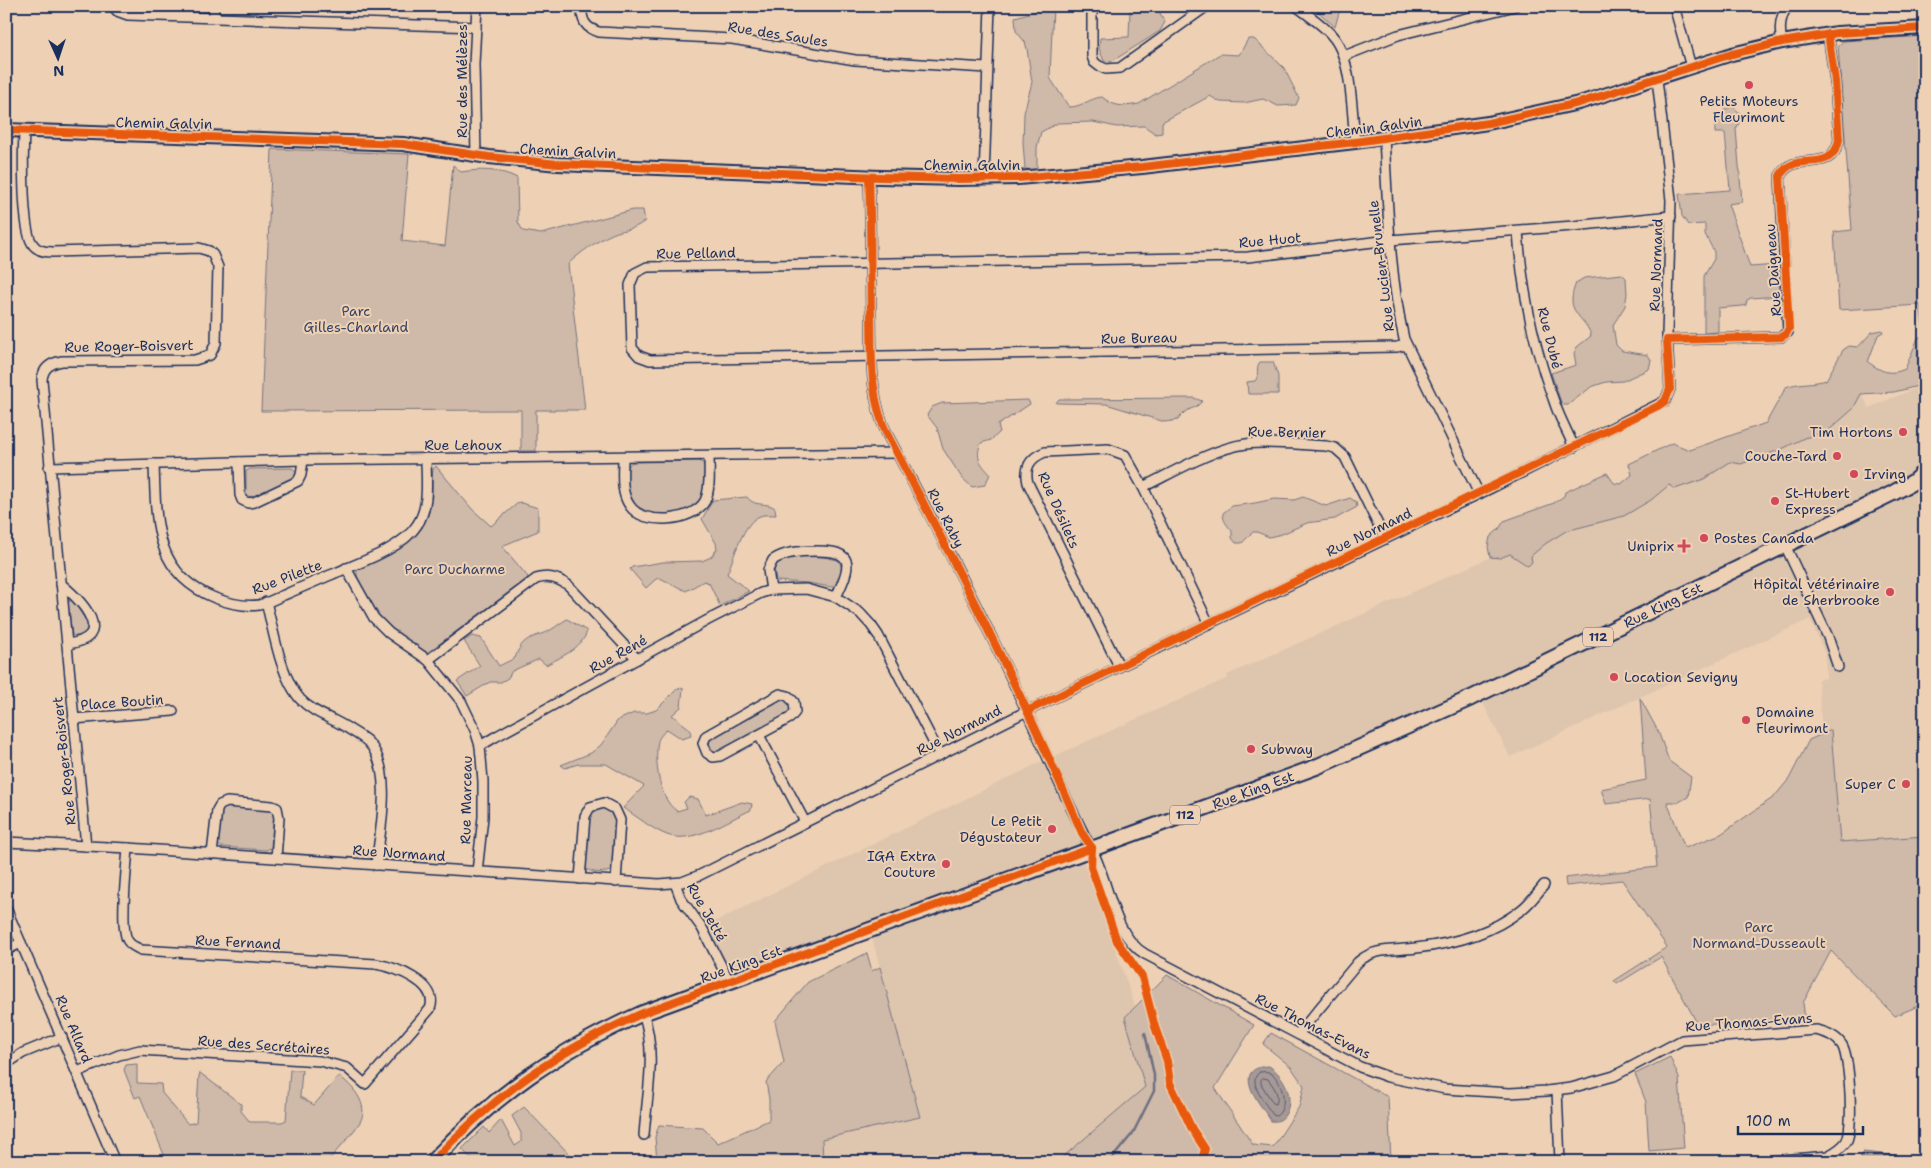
<svg xmlns="http://www.w3.org/2000/svg" width="1931" height="1168" viewBox="0 0 1931 1168" font-family="'Shantell Sans',sans-serif">
	<rect width="100%" height="100%" fill="#eed1b4"/>
	<filter id="ink" filterUnits="userSpaceOnUse"><feTurbulence type="fractalNoise" baseFrequency=".02" numOctaves="2"/><feDisplacementMap in="SourceGraphic" scale="10" xChannelSelector="R" yChannelSelector="G"/><feConvolveMatrix kernelMatrix="1 2 1 2 8 2 1 2 1" color-interpolation-filters="sRGB"/></filter>
	<g filter="url(#ink)">
		<!-- built -->
		<path fill="#dec5ae" d="M1925 384V836L1840 842 1831 730 1822 731 1818 679 1826 678 1825 654 1810 619 1510 757 1479 695 1414 725 1077 853 1088 869 1135 1006 1125 1017 1145 1087 1057 1162H823L822 1139 920 1117 870 930 729 981 702 928 1039 763 1228 678 1227 675 1861 392 1869 408Z"/>
		<!-- green -->
		<g fill="#cfb9a8" stroke="#757483">
			<path d="M1036 6H1053L1050 78 1069 107C1082 107 1090 98 1102 97 1115 107 1122 107 1139 104L1220 54 1239 55 1248 39H1254L1284 68 1299 98 1296 105 1278 106 1263 99 1244 103 1220 102 1210 96 1162 122V133L1156 134 1144 126 1117 127 1093 122 1058 123 1041 132 1037 147V170L1025 169 1023 143 1024 113 1032 82 1027 49 1025 42 1016 31 1015 17 1036 11Z"/>
			<path d="M1133 6H1156L1165 22 1160 31 1111 62 1104 61 1099 49 1100 38 1129 37 1130 9Z"/>
			<path d="M1312 6H1346L1340 9 1335 27Z"/>
			<path d="M1925 36V377L1922 385 1894 392 1861 394 1853 409 1827 432 1804 438 1782 449 1741 464 1730 462 1704 479 1675 489 1669 485 1651 500 1624 516 1566 531 1545 544 1531 556 1532 562 1528 566 1510 554 1500 558 1490 557 1488 547 1490 537 1499 529 1504 521 1554 503 1564 496 1565 492 1607 473 1614 483 1621 484 1632 475 1629 464 1672 443 1690 450 1766 423 1786 387C1798 382 1814 384 1826 380L1843 350 1849 346 1858 347 1872 332 1882 330 1883 332 1878 335 1868 362C1881 371 1889 376 1905 369L1918 338 1924 335 1920 305 1839 310 1834 232 1852 230 1838 46 1843 41Z"/>
			<path d="M1732 106 1741 114 1740 121 1736 129 1742 202 1728 204 1750 267 1777 265 1780 296 1751 298 1747 300 1746 305 1743 306 1718 308V332L1704 333V276L1714 259V252L1705 234V224L1688 225 1682 216 1679 194 1730 190 1725 133H1715C1714 118 1719 113 1732 106Z"/>
			<path d="M272 149 409 154 402 241 445 246 453 165 461 172C479 169 501 169 517 178L518 222 523 231 541 234 633 210H643L645 221C630 232 626 228 612 234 595 242 581 252 568 264L585 410H536V451H521V410L261 411Z"/>
			<path d="M1622 274 1626 278 1627 294 1625 306 1613 325 1616 345 1622 351 1648 355 1651 360 1649 369 1623 381 1606 382 1591 387 1568 405H1562L1551 373 1576 365 1574 353 1577 347 1591 336C1589 323 1571 314 1572 300 1572 294 1574 288 1576 283L1584 278Z"/>
			<path d="M1260 362H1273L1278 376V394H1248L1247 382 1255 381C1260 376 1255 367 1260 362Z"/>
			<path d="M1194 398 1202 401C1195 411 1187 406 1178 420L1165 422 1106 404 1056 403 1059 399Z"/>
			<path d="M1028 400 1030 404 998 425 1000 432 991 440 981 443C975 458 980 463 990 474L985 485 972 487 962 478 943 449 937 428 927 415 932 407 942 403Z"/>
			<path d="M698 461 703 463C706 469 705 475 705 482 705 491 702 500 695 507 684 518 643 518 633 505 628 499 628 491 628 483 627 475 625 467 632 462Z"/>
			<path d="M436 466 472 509 491 526 519 502 538 508V531L502 546 528 577 527 579 427 653 424 652C397 633 377 621 363 589 360 583 356 577 357 570 387 547 422 550 431 504 433 493 431 481 433 469Z"/>
			<path d="M292 468 296 471V476L293 479 253 498 246 495V471L250 469Z"/>
			<path d="M747 497C755 508 766 501 775 508L776 515C771 515 765 514 760 516 743 522 734 558 727 574L749 591 720 606 709 583 704 581 686 591 660 578 656 579 646 588 630 569 632 567 663 562 702 561 711 557 717 549 716 543 702 519 713 500Z"/>
			<path d="M1303 497 1326 506 1350 498 1356 502 1357 507 1335 519 1307 523 1282 534 1269 537 1257 532H1253L1242 543H1236L1232 538V531C1227 525 1223 521 1223 513L1232 506 1255 503 1274 499 1294 500Z"/>
			<path d="M800 556 823 557 838 560C845 569 842 584 831 587L808 583 776 581 774 567C781 559 791 558 800 556Z"/>
			<path d="M70 600H73L88 624 86 634 80 637 72 635 68 604Z"/>
			<path d="M567 619 587 631C583 648 559 658 546 665L539 659 512 671 508 678 501 682H490L467 696 457 681 480 666 464 641 472 636 481 638 499 666 515 658C523 637 528 640 546 632 554 629 560 623 567 619Z"/>
			<path d="M683 688 681 707 672 715 690 729 691 736 682 739 667 729C664 732 659 737 658 741 654 761 659 800 677 811L687 808 684 802 689 797 698 799 706 815 742 802 752 804 751 810C728 820 692 845 667 835 651 829 637 816 623 808L644 786 606 764H578L565 768 561 765 591 753 601 745 618 720 634 713H647L656 710 677 689Z"/>
			<path d="M1640 698 1658 731 1669 761 1691 777 1688 797 1679 802H1667L1685 848 1721 834 1774 797 1789 779 1809 740 1831 730 1840 842 1925 836V1003L1895 1016 1831 951 1803 1003 1805 1019 1698 1025 1661 957 1617 984 1614 981 1667 947 1622 880 1566 886 1565 878 1657 867 1650 799 1606 804 1601 789 1646 780Z"/>
			<path d="M782 699 790 702 791 711 787 714 719 752H714L709 747 710 739Z"/>
			<path d="M227 806 271 811 274 813 271 848 266 850 221 847 218 844C216 834 217 811 227 806Z"/>
			<path d="M601 807 610 810 616 819 612 867V870C605 874 592 873 586 869V866L590 814 592 810Z"/>
			<path d="M867 953 872 971 880 967 920 1117 822 1139 823 1162H657L655 1137 659 1125 703 1128 718 1143 769 1120V1099L766 1082 784 1062 775 1021 808 982Z"/>
			<path d="M1167 975 1254 1025 1215 1088 1253 1145 1273 1147 1299 1107 1304 1086 1291 1067 1263 1044 1271 1033 1388 1097 1391 1162H1057L1145 1087 1125 1017Z"/>
			<path d="M1670 1057 1679 1078 1684 1148 1649 1151 1646 1102 1635 1074Z"/>
			<path d="M137 1064V1083L161 1084 162 1093 188 1124 196 1122 199 1076 200 1073 241 1104V1111L250 1122H282L286 1120 290 1070H302L300 1097 314 1105 339 1076C352 1085 370 1105 360 1122 352 1135 337 1150 327 1162H167L140 1096 135 1098 124 1070 126 1065Z"/>
			<path d="M524 1107 577 1162H474L462 1149 484 1127 489 1133 501 1120 515 1146 521 1142V1133L512 1116Z"/>
		</g>
		<!-- water -->
		<g fill="#a69996" stroke="#6e6f80">
			<path d="M1269 1066C1285 1076 1295 1098 1285 1115 1282 1120 1277 1122 1271 1121 1260 1104 1229 1068 1269 1066Z"/>
			<path d="M1863 1152 1900 1156 1902 1162H1861L1860 1156Z"/>
		</g>
		<g fill="none" stroke-linecap="round" stroke-linejoin="round">
			<!-- shore -->
			<g stroke="#535974" stroke-width="1">
				<path d="M1260 1072C1261 1072 1267 1071 1268 1072 1282 1076 1290 1108 1276 1116L1273 1115C1267 1105 1245 1081 1260 1072Z"/>
				<path d="M1263 1078 1268 1079C1274 1087 1280 1095 1276 1104L1273 1103 1261 1084V1080Z"/>
			</g>
			<!-- stream -->
			<path stroke="#6e6f80" stroke-width="2.5" d="M1109 1162 1133 1133 1154 1091V1075L1145 1033"/>
			<!-- street casing -->
			<g stroke="#1b2f5e" stroke-width="12">
				<g id="street">
					<path d="M113 6 117 11 128 15 476 27"/>
					<path d="M213 6 215 18"/>
					<path d="M582 6C581 20 585 28 599 32L732 39 855 60 987 68"/>
					<path d="M1092 6V56L1094 62 1099 66 1106 69 1120 68 1207 6"/>
					<path d="M1296 6C1309 16 1324 25 1334 38 1352 61 1352 113 1355 142"/>
					<path d="M1674 6 1691 67"/>
					<path d="M1782 42C1779 29 1779 17 1788 6"/>
					<path d="M1344 56 1398 35 1515 6"/>
					<path d="M24 132C23 152 22 228 32 243 36 250 44 252 52 252L199 248 209 251 213 255 218 267 216 343 210 355 195 360 62 361C50 363 43 368 42 380L86 846"/>
					<path d="M1384 138C1388 205 1389 273 1404 339L1479 494"/>
					<path d="M476 155 474 64 477 6"/>
					<path d="M869 177C871 223 870 269 871 315 872 356 869 398 888 436 934 522 979 608 1020 697 1044 747 1065 799 1091 848 1109 880 1112 935 1145 954L1360 1067 1388 1077 1445 1089 1510 1093 1547 1091 1571 1088 1614 1076 1682 1040 1816 1030C1826 1032 1836 1036 1842 1045 1850 1058 1854 1130 1846 1142 1842 1148 1835 1152 1828 1156L1758 1162"/>
					<path d="M984 179 990 6"/>
					<path d="M1518 231C1522 290 1534 349 1555 404 1560 419 1568 433 1574 447"/>
					<path d="M1667 340 1781 337 1788 332 1780 176C1795 148 1831 177 1839 140L1835 81 1828 34"/>
					<path d="M1406 345 1397 347 650 360 639 356 632 348 630 285 635 273 647 267 1248 257 1390 240 1573 226 1671 216"/>
					<path d="M623 457C623 473 620 493 630 506 643 526 693 522 705 501 711 489 709 469 709 456"/>
					<path d="M239 462 240 495 242 500 248 503 254 502 298 481 301 475 303 460"/>
					<path d="M154 464C156 519 153 574 215 598 228 603 244 607 259 605 268 603 276 598 284 595 300 588 316 581 333 574 358 563 402 549 417 525 430 506 426 480 426 458"/>
					<path d="M49 467 303 460 897 453"/>
					<path d="M1143 487C1172 473 1214 448 1246 444 1272 441 1300 445 1326 446L1335 448 1345 457 1385 539"/>
					<path d="M1785 545 1828 637 1838 667"/>
					<path d="M346 568 374 618 389 633 428 660 461 701 475 730 480 746 483 781V817L477 872"/>
					<path d="M61 584C82 601 117 638 67 644"/>
					<path d="M771 590 768 570 773 560C785 552 800 551 815 551 856 550 851 566 836 597"/>
					<path d="M266 602C274 632 280 676 300 699 314 714 333 718 349 729 355 733 363 737 368 742 394 768 380 832 376 865"/>
					<path d="M428 660 536 579C548 575 557 578 568 585L637 659"/>
					<path d="M1119 666 1028 483C1024 467 1030 458 1045 452L1108 449 1125 455 1143 487 1209 624"/>
					<path d="M780 694 788 696 794 702 795 712 790 718 720 756 713 757 707 753 703 743 706 736Z"/>
					<path d="M73 719 173 711"/>
					<path d="M759 735 805 822"/>
					<path d="M480 746 495 737 708 620 761 593 771 590 806 589 836 597 860 613 871 625 878 635 940 755"/>
					<path d="M6 842 128 848 659 884 682 882 700 875 1027 711 1491 488 1665 401 1670 389 1667 335 1671 200 1657 79"/>
					<path d="M212 854 217 810 220 805 227 802 272 806 277 808 279 818 276 858"/>
					<path d="M580 879 585 816 590 807 604 803 615 809 620 820 616 882"/>
					<path d="M675 883 681 899 702 928 729 981"/>
					<path d="M6 908 115 1162"/>
					<path d="M6 950 21 943"/>
					<path d="M643 1013C657 1052 647 1094 644 1135"/>
					<path d="M1298 1034 1358 962C1375 947 1395 951 1416 948 1452 944 1492 933 1521 910 1530 903 1537 894 1544 885"/>
					<path d="M6 1064 23 1053 62 1037"/>
					<path d="M77 1072 119 1055 140 1050 320 1061 347 1068 365 1084 430 1009C440 983 394 967 376 964L141 950C136 947 131 946 128 941 119 928 127 866 128 848"/>
					<path d="M1557 1090 1560 1162"/>
				</g>
			</g>
			<!-- secondary casing -->
			<g stroke="#1b2f5e" stroke-width="16">
				<path id="secondary" d="M6 130 403 144 489 157 558 164 880 177 958 179 1018 178 1142 167 1355 142 1488 123 1579 103 1732 54 1782 42 1837 33 1925 28"/>
			</g>
			<!-- primary casing -->
			<g stroke="#1b2f5e" stroke-width="18">
				<path id="primary" d="M432 1162C495 1094 559 1050 643 1013L1316 767 1471 698 1893 493 1913 482 1925 471"/>
			</g>
			<!-- street -->
			<use href="#street" stroke="#eed1b4" stroke-width="9"/>
			<!-- secondary -->
			<use href="#secondary" stroke="#eed1b4" stroke-width="12"/>
			<!-- primary -->
			<use href="#primary" stroke="#eed1b4" stroke-width="14"/>
			<!-- cycleway casing -->
			<g stroke="#eed1b4" stroke-width="11">
				<g id="cycleway">
					<path d="M6 130 403 144 489 157 558 164 880 177 958 179 1018 178 1142 167 1355 142 1488 123 1579 103 1732 54 1782 42 1837 33 1925 28"/>
					<path d="M869 177C871 223 870 269 871 315 872 356 869 398 888 436 957 566 1024 697 1082 833L1092 848"/>
					<path d="M1027 711 1658 406 1665 401 1670 389 1667 340 1781 337 1786 334 1789 328 1780 176C1795 148 1831 177 1839 140L1835 81 1828 34"/>
					<path d="M1092 848 1091 867 1117 941 1142 977 1155 1027 1167 1061 1170 1083 1192 1129 1205 1149 1201 1162"/>
					<path d="M432 1162C495 1094 559 1050 643 1013L1092 848"/>
				</g>
			</g>
			<!-- cycleway -->
			<use href="#cycleway" stroke="#e8590c" stroke-width="8"/>
		</g>
	</g>
	<!-- markers -->
	<g fill="#d1495b" stroke="#eed1b4" stroke-width="2">
		<circle cx="1749" cy="85" r="5"/>
		<circle cx="1903" cy="432" r="5"/>
		<circle cx="1837" cy="456" r="5"/>
		<circle cx="1854" cy="474" r="5"/>
		<circle cx="1775" cy="501" r="5"/>
		<circle cx="1704" cy="538" r="5"/>
		<path d="M1681.5 538.5h5v5h5v5h-5v5h-5v-5h-5v-5h5z"/>
		<circle cx="1890" cy="592" r="5"/>
		<circle cx="1614" cy="677" r="5"/>
		<circle cx="1746" cy="720" r="5"/>
		<circle cx="1251" cy="749" r="5"/>
		<circle cx="1906" cy="784" r="5"/>
		<circle cx="1052" cy="829" r="5"/>
		<circle cx="946" cy="864" r="5"/>
	</g>
	<g text-anchor="middle" dominant-baseline="central" stroke-width="4" stroke-linejoin="round" paint-order="stroke">
		<!-- shield labels -->
		<g fill="#eed1b4" stroke="#5a6078" stroke-width="1">
			<rect x="1583" y="627.5" width="30" height="19" rx="4"/>
			<rect x="1170" y="805.5" width="30" height="19" rx="4"/>
		</g>
		<g font-size="12" font-weight="bold" fill="#1b2f5e">
			<text x="1598" y="637">112</text>
			<text x="1185" y="815">112</text>
		</g>
		<!-- street labels -->
		<g font-size="14" fill="#1b2f5e" stroke="#eed1b4">
			<text transform="translate(778 34) rotate(9)">Rue des Saules</text>
			<text transform="translate(462 81) rotate(-90)">Rue des Mélèzes</text>
			<text transform="translate(164 123) rotate(1)">Chemin Galvin</text>
			<text transform="translate(1374 127) rotate(-7)">Chemin Galvin</text>
			<text transform="translate(568 151) rotate(3)">Chemin Galvin</text>
			<text x="972" y="165">Chemin Galvin</text>
			<text transform="translate(1270 240) rotate(-5)">Rue Huot</text>
			<text transform="translate(696 253) rotate(-1)">Rue Pelland</text>
			<text transform="translate(1656 265) rotate(-88)">Rue Normand</text>
			<text transform="translate(1381 266) rotate(-97)">Rue Lucien-Brunelle</text>
			<text transform="translate(1773 270) rotate(-94)">Rue Daigneau</text>
			<text transform="translate(1139 338) rotate(-1)">Rue Bureau</text>
			<text transform="translate(1550 338) rotate(76)">Rue Dubé</text>
			<text transform="translate(129 346) rotate(-1)">Rue Roger-Boisvert</text>
			<text transform="translate(1287 432) rotate(1)">Rue Bernier</text>
			<text x="463" y="445">Rue Lehoux</text>
			<text transform="translate(1059 510) rotate(66)">Rue Désilets</text>
			<text transform="translate(946 518) rotate(63)">Rue Raby</text>
			<text transform="translate(1369 532) rotate(-26)">Rue Normand</text>
			<text transform="translate(287 577) rotate(-21)">Rue Pilette</text>
			<text transform="translate(1663 605) rotate(-26)">Rue King Est</text>
			<text transform="translate(618 654) rotate(-29)">Rue René</text>
			<text transform="translate(122 702) rotate(-4)">Place Boutin</text>
			<text transform="translate(959 730) rotate(-27)">Rue Normand</text>
			<text transform="translate(64 761) rotate(-96)">Rue Roger-Boisvert</text>
			<text transform="translate(1253 790) rotate(-20)">Rue King Est</text>
			<text transform="translate(466 800) rotate(-89)">Rue Marceau</text>
			<text transform="translate(399 853) rotate(4)">Rue Normand</text>
			<text transform="translate(707 912) rotate(60)">Rue Jetté</text>
			<text transform="translate(238 942) rotate(3)">Rue Fernand</text>
			<text transform="translate(741 964) rotate(-20)">Rue King Est</text>
			<text transform="translate(1749 1022) rotate(-4)">Rue Thomas-Evans</text>
			<text transform="translate(1313 1026) rotate(27)">Rue Thomas-Evans</text>
			<text transform="translate(74 1029) rotate(67)">Rue Allard</text>
			<text transform="translate(264 1045) rotate(4)">Rue des Secrétaires</text>
		</g>
		<!-- poi labels -->
		<g font-size="14" fill="#1b2f5e" stroke="#eed1b4" text-anchor="end">
			<text x="1749" y="101" text-anchor="middle">Petits Moteurs<tspan x="1749" dy="16">Fleurimont</tspan></text>
			<text x="1893" y="432">Tim Hortons</text>
			<text x="1827" y="456">Couche-Tard</text>
			<text x="1864" y="474" text-anchor="start">Irving</text>
			<text x="1785" y="493" text-anchor="start">St-Hubert<tspan x="1785" dy="16">Express</tspan></text>
			<text x="1714" y="538" text-anchor="start">Postes Canada</text>
			<text x="1674" y="546">Uniprix</text>
			<text x="1880" y="584">Hôpital vétérinaire<tspan x="1880" dy="16">de Sherbrooke</tspan></text>
			<text x="1624" y="677" text-anchor="start">Location Sevigny</text>
			<text x="1756" y="712" text-anchor="start">Domaine<tspan x="1756" dy="16">Fleurimont</tspan></text>
			<text x="1261" y="749" text-anchor="start">Subway</text>
			<text x="1896" y="784">Super C</text>
			<text x="1042" y="821">Le Petit<tspan x="1042" dy="16">Dégustateur</tspan></text>
			<text x="936" y="856">IGA Extra<tspan x="936" dy="16">Couture</tspan></text>
		</g>
		<!-- park labels -->
		<g font-size="14" fill="#364469" stroke="#eed1b4">
			<text x="356" y="311">Parc<tspan x="356" dy="16">Gilles-Charland</tspan></text>
			<text x="455" y="569">Parc Ducharme</text>
			<text x="1759" y="927">Parc<tspan x="1759" dy="16">Normand-Dusseault</tspan></text>
		</g>
	</g>
	<!-- margin -->
	<rect width="1931" height="1168" fill="none" stroke="#eed1b4" stroke-width="25"/>
	<rect x="12" y="12" width="1906" height="1143" fill="none" stroke="#1b2f5e" stroke-width="2" filter="url(#ink)"/>
	<!-- north arrow -->
	<g transform="translate(58 58) rotate(177)" stroke="#eed1b4" stroke-width="4" paint-order="stroke">
	<path d="M0-4L9 19L0 12L-9 19Z" fill="#1b2f5e"/>
	<text y="-8" font-size="14" font-weight="bold" text-anchor="middle" fill="#1b2f5e">N</text>
	</g>
	<!-- scale -->
	<path d="M1738 1126v8h125v-8" fill="none" stroke="#1b2f5e" stroke-width="2.5"/>
	<text x="1746" y="1126" font-size="15" fill="#1b2f5e" stroke="#eed1b4" stroke-width="4" paint-order="stroke">100 m</text>
</svg>
